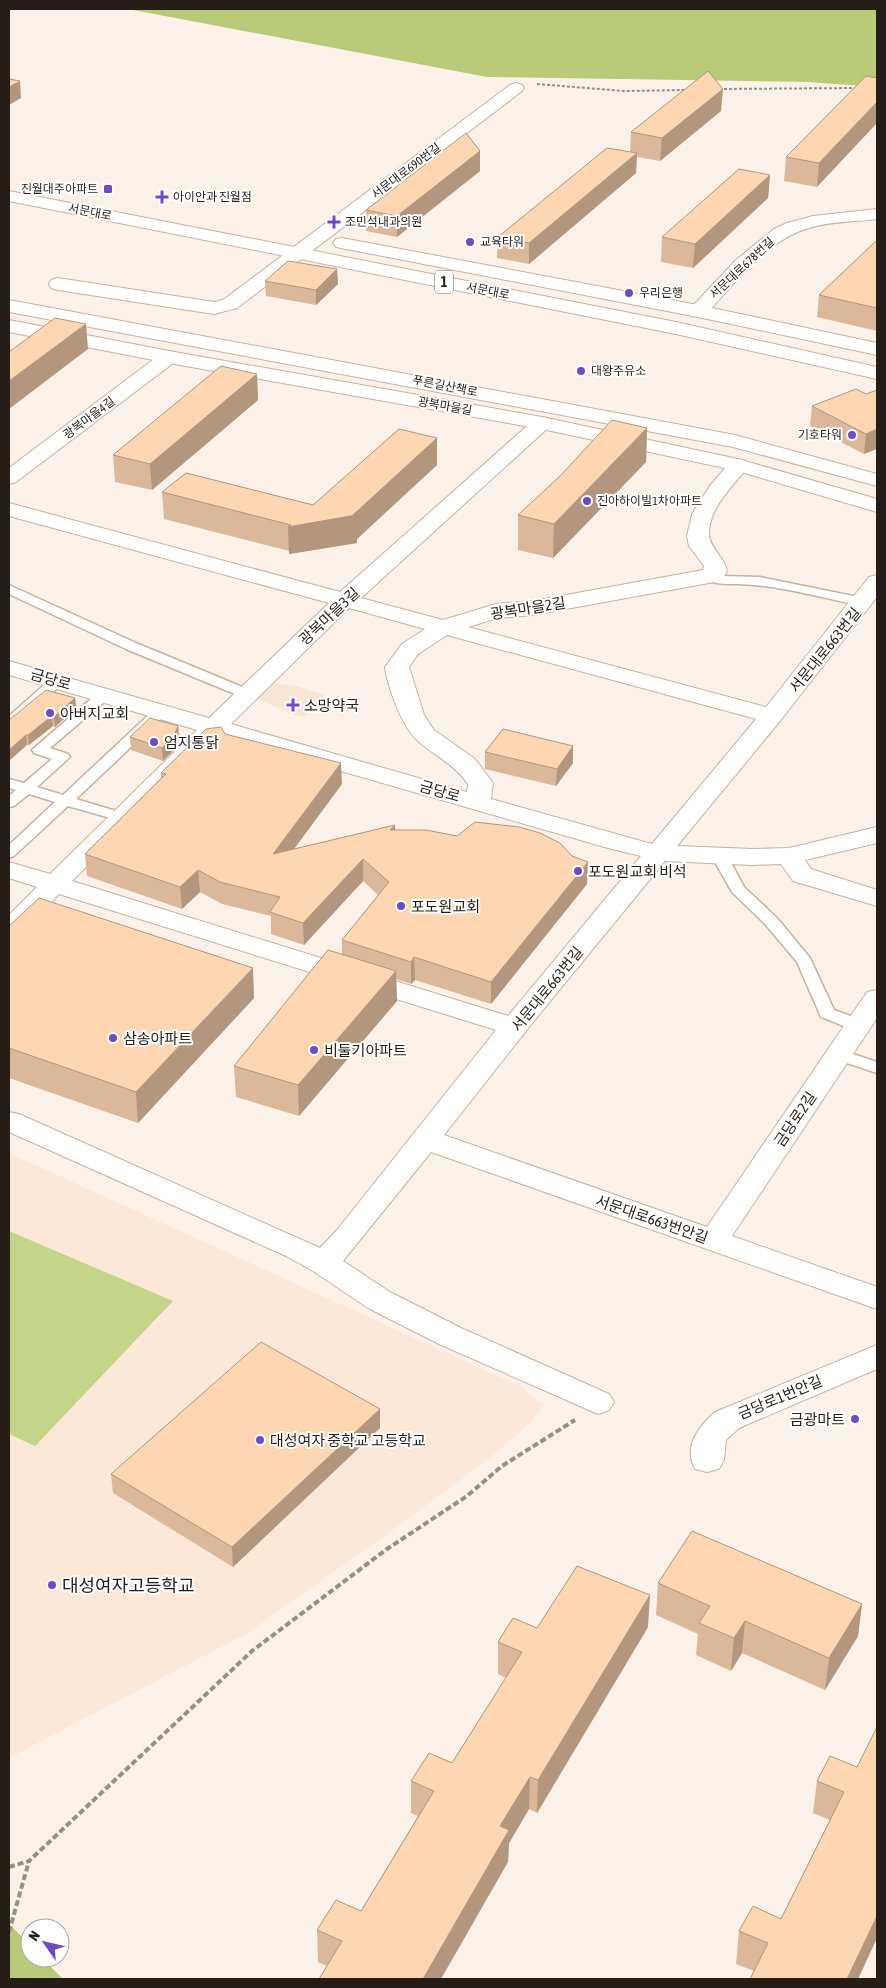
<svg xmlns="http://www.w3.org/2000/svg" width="886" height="1988" viewBox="0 0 886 1988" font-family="'Asap Condensed','Noto Sans KR',sans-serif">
	<rect width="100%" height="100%" fill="#fcf1e9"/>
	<!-- built -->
	<path fill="#fbe8d9" d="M9 1153 520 1386 544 1405 531 1422 490 1458 386 1535 246 1634 9 1758Z"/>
	<!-- medical -->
	<path fill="#f9e5d6" d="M268 683 296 686 324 695 304 717 290 714 253 696Z"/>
	<!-- green -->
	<path fill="#c4d489" d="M9 1231 173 1301 35 1446 9 1434Z"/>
	<!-- forest -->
	<g fill="#b9cb78">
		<path d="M128 9H877V87L808 82 487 77Z"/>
		<path d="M9 1924 30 1945V1958H42L63 1979H9Z"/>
	</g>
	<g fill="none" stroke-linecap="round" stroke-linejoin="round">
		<!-- lane casing -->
		<g stroke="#c9b19d" stroke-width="3">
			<g id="lane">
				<path d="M709 572 722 576 760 577 863 598 870 602 863 606C822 598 780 585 738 584 727 584 710 585 702 576Z"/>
				<path d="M9 585 136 643 252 691 254 694 247 698 242 697 126 649 9 594Z"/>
				<path d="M57 677 64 681 62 684 14 726 9 727V716L52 678Z"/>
				<path d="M104 691 109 692 111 695 109 698 50 748 68 754 70 757 37 787 63 795 156 708H166L168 711 166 714 76 799 126 814 128 817 126 820 121 821 68 806 14 856 9 858V845L55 802 29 794 14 806 9 807V796L16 790 9 788V779L24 783 52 759 34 753 32 750 99 692Z"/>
				<path d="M719 850 724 852 727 855 744 887 777 918 810 958 834 1010 864 1021 866 1025 864 1029C851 1032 834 1021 821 1017L797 962 765 924 732 892 711 855 714 852Z"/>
				<path d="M838 1049 877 1062V1073L832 1058 830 1054 832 1050Z"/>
			</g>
		</g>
		<!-- street casing -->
		<g stroke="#c9b19d" stroke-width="2">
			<g id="street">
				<path d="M516 83 522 85 524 88 522 91 237 308 214 314 58 290 51 288 49 284 51 280 58 278 214 302 223 300 510 85Z"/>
				<path d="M877 209V219C855 222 831 221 809 228 766 240 735 284 705 315L698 317 691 315 688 311 736 260 774 229 787 223 813 216Z"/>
				<path d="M9 300 735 435 877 474V486L733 447 9 312Z"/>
				<path d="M169 351 176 353 179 357 176 361 16 482 9 484V468L162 353Z"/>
				<path d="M542 417 549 419 552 423 549 427 361 598 443 620 496 604 533 601 703 570 704 566 689 546 687 536 692 514 709 487 731 461 738 459 745 461 749 465C734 486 709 506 709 534 709 554 749 573 709 583L533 615 498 618 468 627 766 707 869 577 877 575V597L780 721 677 846 752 849 789 848 877 827V843L805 860 811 869 877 890V906L793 881 781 864 752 865 665 861 529 1027 444 1135 707 1227 867 992 877 990V1018L732 1236 877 1287V1309L431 1152 343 1261 390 1292 461 1328 609 1394 614 1402 609 1410 598 1414 439 1344 368 1308 313 1271 286 1256 9 1132V1112L19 1114 320 1248 337 1230 496 1030 59 894 18 936 9 938V915L37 887 9 878V862L50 874 197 730 9 675V661L209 718 329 603 9 516V503L340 592 535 419ZM349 608 425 629 402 644 385 667C388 688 402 727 418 741 436 757 453 763 468 784L467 792 231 724ZM447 635 756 719 652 844 491 799 493 783 475 759 434 730 424 715 409 667 418 654ZM219 736 608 848 641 856 508 1016 72 881Z"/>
				<path d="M877 1345V1369L739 1428 726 1440 724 1460 719 1469 707 1472 695 1469C683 1447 699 1426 715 1412Z"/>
			</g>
		</g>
		<!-- secondary casing -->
		<g stroke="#c9b19d" stroke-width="2">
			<path id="secondary" d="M9 320 169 351 542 417 738 459 877 499V512L734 470 542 429 169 363 9 332Z"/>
		</g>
		<!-- primary casing -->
		<g stroke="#c9b19d" stroke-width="2">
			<g id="primary">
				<path d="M9 191 676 322 877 367V379L676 334 9 201Z"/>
				<path d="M342 238 698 305 877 343V355L698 317 336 247 333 243 336 239Z"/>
			</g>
		</g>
		<!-- path-far1 -->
		<g stroke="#988e87" stroke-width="2" stroke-dasharray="3 2" stroke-linecap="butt">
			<path d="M537 84 624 91 687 90"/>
			<path d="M719 89 857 88"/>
		</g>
		<!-- path -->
		<g stroke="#988e87" stroke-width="4" stroke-dasharray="6 3" stroke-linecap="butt">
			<path d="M9 1867 29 1861 252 1651 387 1549 467 1496 502 1466 575 1420"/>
			<path d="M9 1932 29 1861"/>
		</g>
		<!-- lane -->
		<use href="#lane" fill="#fff" fill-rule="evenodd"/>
		<!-- street -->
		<use href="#street" fill="#fff" fill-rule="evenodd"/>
		<!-- secondary -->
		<use href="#secondary" fill="#fff" fill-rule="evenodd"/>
		<!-- primary -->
		<use href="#primary" fill="#fff" fill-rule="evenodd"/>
	</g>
	<!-- wall -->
	<g fill="#dab899">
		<path d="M877 78 817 187 784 181 786 157Z"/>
		<path d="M721 111 660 161 637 157 636 173 529 264 497 258 498 237 630 152 631 132Z"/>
		<path d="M480 151V171L397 237 366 231V210Z"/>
		<path d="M770 175 768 198 693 268 661 262 662 237Z"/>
		<path d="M877 240V331L817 317 819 295Z"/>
		<path d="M337 269 338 284 316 305 266 296 265 281Z"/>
		<path d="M257 374 258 400 152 490 115 482 113 455Z"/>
		<path d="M877 390 864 454 810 426 812 406 866 394Z"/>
		<path d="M647 428 646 462 553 558 518 550V515Z"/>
		<path d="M437 438V465L357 539V543L289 554V551L164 519 162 492 313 505Z"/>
		<path d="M75 698 76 708 55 727 53 726 29 745H27L9 720Z"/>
		<path d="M178 726 179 738 174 750 163 761 131 750 130 737Z"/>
		<path d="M225 734 342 784 294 849 395 825V830L587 884 491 1004 415 980 411 984 396 979 397 1001 299 1116 236 1097 234 1066 342 954V940L378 895 363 881 304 945 271 934V916L222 904 200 892 182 909 87 876 85 854 161 778V773Z"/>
		<path d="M573 746V763L556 786 485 769V752Z"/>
		<path d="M9 926 254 998 138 1123 9 1078Z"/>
		<path d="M380 1409V1428L233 1567 113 1493 111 1474Z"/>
		<path d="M658 1583 862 1604 858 1636 825 1690 742 1653 731 1671 696 1655 698 1634 656 1615Z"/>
		<path d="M648 1627 537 1813 529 1809 509 1843 508 1862 327 1966 318 1962 317 1930 361 1911 418 1816 411 1813V1781L452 1763 506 1678 498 1674V1642L537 1628Z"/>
		<path d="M877 1727V1938L858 1979H750L754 1971 736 1964 739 1931 781 1919 830 1820 813 1813 817 1781 857 1767Z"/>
	</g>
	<!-- shaded-wall -->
	<g fill="#b2967d">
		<path d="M20 81 21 98 9 105V87Z"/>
		<path d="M723 89 721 111 660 161 662 138Z"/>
		<path d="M877 102V123L817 187 819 163Z"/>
		<path d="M480 151V171L397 237V216Z"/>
		<path d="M637 153 636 173 529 264V243Z"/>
		<path d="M770 175 768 198 693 268 695 244Z"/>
		<path d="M337 269 338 284 316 305V290Z"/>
		<path d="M86 324 88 349 9 409V381Z"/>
		<path d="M257 374 258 400 152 490 150 464Z"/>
		<path d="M647 428 646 462 553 558 554 524Z"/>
		<path d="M877 429V449L864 454 866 434Z"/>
		<path d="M437 438V465L357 539V543L289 554 288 527 353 515Z"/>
		<path d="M75 698 76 708 55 727 54 717Z"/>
		<path d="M52 716 53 726 29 745 28 735Z"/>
		<path d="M178 726 179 738 174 750 163 761 162 748Z"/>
		<path d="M26 735 27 745 9 761V750Z"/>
		<path d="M573 746V763L556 786 557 769Z"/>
		<path d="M341 763 342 784 274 876 273 854Z"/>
		<path d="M395 825 396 846 390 830Z"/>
		<path d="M363 859V881L304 945 303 923Z"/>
		<path d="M588 862 587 884 491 1004V982Z"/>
		<path d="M198 870 200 892 182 909 180 887Z"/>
		<path d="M414 957 415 980 411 984V962Z"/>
		<path d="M253 968 254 998 138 1123 136 1092Z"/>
		<path d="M396 971 397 1001 299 1116 298 1085Z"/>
		<path d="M380 1409V1428L233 1567 232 1547Z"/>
		<path d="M650 1595 648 1627 537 1813 538 1780Z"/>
		<path d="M862 1604 858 1636 825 1690 829 1658Z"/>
		<path d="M745 1621 742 1653 731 1671 734 1638Z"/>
		<path d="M530 1777 529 1809 509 1843 508 1862 441 1979H423L500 1826Z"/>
		<path d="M877 1916V1938L858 1979H847Z"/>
	</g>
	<!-- building -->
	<g fill="#fed6b2" stroke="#b2967d">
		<path d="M708 71 723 89 662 138 631 132Z"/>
		<path d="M866 76 877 78V102L819 163 786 157Z"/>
		<path d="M9 79 20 81 9 87Z"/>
		<path d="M466 133 480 151 397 216 366 210Z"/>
		<path d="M607 148 637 153 529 243 498 237Z"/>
		<path d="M739 169 770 175 695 244 662 237Z"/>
		<path d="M877 240V308L819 295Z"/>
		<path d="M288 261 337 269 316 290 265 281Z"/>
		<path d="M55 318 86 324 9 381V352Z"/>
		<path d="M221 366 257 374 150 464 113 455Z"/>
		<path d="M856 389 866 394 877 390V429L866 434 812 406Z"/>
		<path d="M612 420 647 428 554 524 518 515 560 476Z"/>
		<path d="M399 429 437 438 353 515H356L288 527 291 525 162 492 186 473 313 505Z"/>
		<path d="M46 690 75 698 54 717 52 716 28 735H26L9 750V720Z"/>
		<path d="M150 718 178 726 173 738 162 748 130 737Z"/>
		<path d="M221 727 225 734 341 763 273 854 395 825 390 830H426L457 836 475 822 519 827 540 833 560 843 572 856 588 862 491 982 414 957 411 962 342 940 389 882 363 859 303 923 270 912 280 897 220 882 198 870 180 887 85 854 166 774 161 773 206 729Z"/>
		<path d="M503 729 573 746 557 769 485 752Z"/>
		<path d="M39 898 253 968 136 1092 9 1048V926Z"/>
		<path d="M328 950 396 971 298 1085 234 1066Z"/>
		<path d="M261 1342 380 1409 232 1547 111 1474Z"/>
		<path d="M692 1531 862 1604 829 1658 745 1621 734 1638 699 1623 710 1606 658 1583Z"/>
		<path d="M577 1566 650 1595 538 1780 530 1777 500 1826 509 1830 423 1979H319L342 1941 317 1930 336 1900 361 1911 434 1791 411 1781 429 1753 452 1763 522 1652 498 1642 513 1618 537 1628Z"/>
		<path d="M877 1727V1916L847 1979H750L768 1943 739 1931 753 1906 781 1919 844 1792 817 1781 830 1756 857 1767Z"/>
	</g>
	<!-- markers -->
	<g fill="#6f4ac3" stroke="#fff" stroke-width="2">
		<rect x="103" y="184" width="10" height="10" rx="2.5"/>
		<path d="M159.5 189.5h5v5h5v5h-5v5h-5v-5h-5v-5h5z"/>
		<path d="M331.5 214.5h5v5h5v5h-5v5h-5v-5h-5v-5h5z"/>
		<circle cx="470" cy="242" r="5"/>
		<circle cx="629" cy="293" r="5"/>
		<circle cx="581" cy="371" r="5"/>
		<circle cx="852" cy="435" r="5"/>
		<circle cx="587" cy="501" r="5"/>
		<path d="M290.5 697.5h5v5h5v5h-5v5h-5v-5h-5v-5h5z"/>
		<circle cx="50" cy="713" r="5"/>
		<circle cx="154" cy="742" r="5"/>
		<circle cx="578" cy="871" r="5"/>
		<circle cx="401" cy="906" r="5"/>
		<circle cx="113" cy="1038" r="5"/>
		<circle cx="314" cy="1050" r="5"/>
		<circle cx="855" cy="1419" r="5"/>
		<circle cx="260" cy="1440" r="5"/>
		<circle cx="52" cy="1585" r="5"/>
	</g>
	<g text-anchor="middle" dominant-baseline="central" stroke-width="4" stroke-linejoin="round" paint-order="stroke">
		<!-- far-street labels -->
		<g font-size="12" fill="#261d16" stroke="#fff">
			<text transform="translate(406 171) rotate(-37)">서문대로690번길</text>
			<text transform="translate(90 212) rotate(11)">서문대로</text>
			<text transform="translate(742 268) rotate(-43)">서문대로678번길</text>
			<text transform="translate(488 291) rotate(11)">서문대로</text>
			<text transform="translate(445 386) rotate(11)">푸른길산책로</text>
			<text transform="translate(445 406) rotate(10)">광복마을길</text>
			<text transform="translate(89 418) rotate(-37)">광복마을4길</text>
		</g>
		<!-- far-poi labels -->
		<g font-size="12" fill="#261d16" stroke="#fff" text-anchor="start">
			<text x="98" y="189" text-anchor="end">진월대주아파트</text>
			<text x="173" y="197">아이안과 진월점</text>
			<text x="345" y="222">조민석내과의원</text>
			<text x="480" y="242">교육타워</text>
			<text x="639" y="293">우리은행</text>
			<text x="591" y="371">대왕주유소</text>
			<text x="842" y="435" text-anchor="end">기호타워</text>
			<text x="597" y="501">진아하이빌1차아파트</text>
		</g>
		<!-- shield labels -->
		<rect fill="#fff" stroke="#67615c" stroke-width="1" x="435" y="270.5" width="18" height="23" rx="4"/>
		<g font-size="14" font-weight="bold" fill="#261d16">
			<text x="444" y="282">1</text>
		</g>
		<!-- street labels -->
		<g font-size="15" fill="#261d16" stroke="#fff">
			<text transform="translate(528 608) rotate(-9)">광복마을2길</text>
			<text transform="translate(329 616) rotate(-43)">광복마을3길</text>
			<text transform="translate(825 650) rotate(-51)">서문대로663번길</text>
			<text transform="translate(51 679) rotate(16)">금당로</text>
			<text transform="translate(440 791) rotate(16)">금당로</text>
			<text transform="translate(547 989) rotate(-51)">서문대로663번길</text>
			<text transform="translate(795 1119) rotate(-56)">금당로2길</text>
			<text transform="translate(652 1219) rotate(19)">서문대로663번안길</text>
			<text transform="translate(780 1397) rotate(-23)">금당로1번안길</text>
		</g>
		<!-- poi labels -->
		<g font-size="15" fill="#261d16" stroke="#fff" text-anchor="start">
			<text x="304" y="705">소망약국</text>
			<text x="60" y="713">아버지교회</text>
			<text x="164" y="742">엄지통닭</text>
			<text x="588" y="871">포도원교회 비석</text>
			<text x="411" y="906">포도원교회</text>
			<text x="123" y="1038">삼송아파트</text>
			<text x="324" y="1050">비둘기아파트</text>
			<text x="845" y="1419" text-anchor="end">금광마트</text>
			<text x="270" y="1440">대성여자 중학교 고등학교</text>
		</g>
		<!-- near-poi labels -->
		<g font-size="18" fill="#261d16" stroke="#fff" text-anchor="start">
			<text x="62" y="1585">대성여자고등학교</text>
		</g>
	</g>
	<!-- border -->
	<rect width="886" height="1988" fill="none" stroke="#261d16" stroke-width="20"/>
	<!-- north arrow -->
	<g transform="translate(45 1943) rotate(304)"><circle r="24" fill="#ffffff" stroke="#a8a5a2"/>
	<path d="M0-4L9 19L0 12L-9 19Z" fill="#6f4ac3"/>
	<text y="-8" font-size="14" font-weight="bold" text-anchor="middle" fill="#261d16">N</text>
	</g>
</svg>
